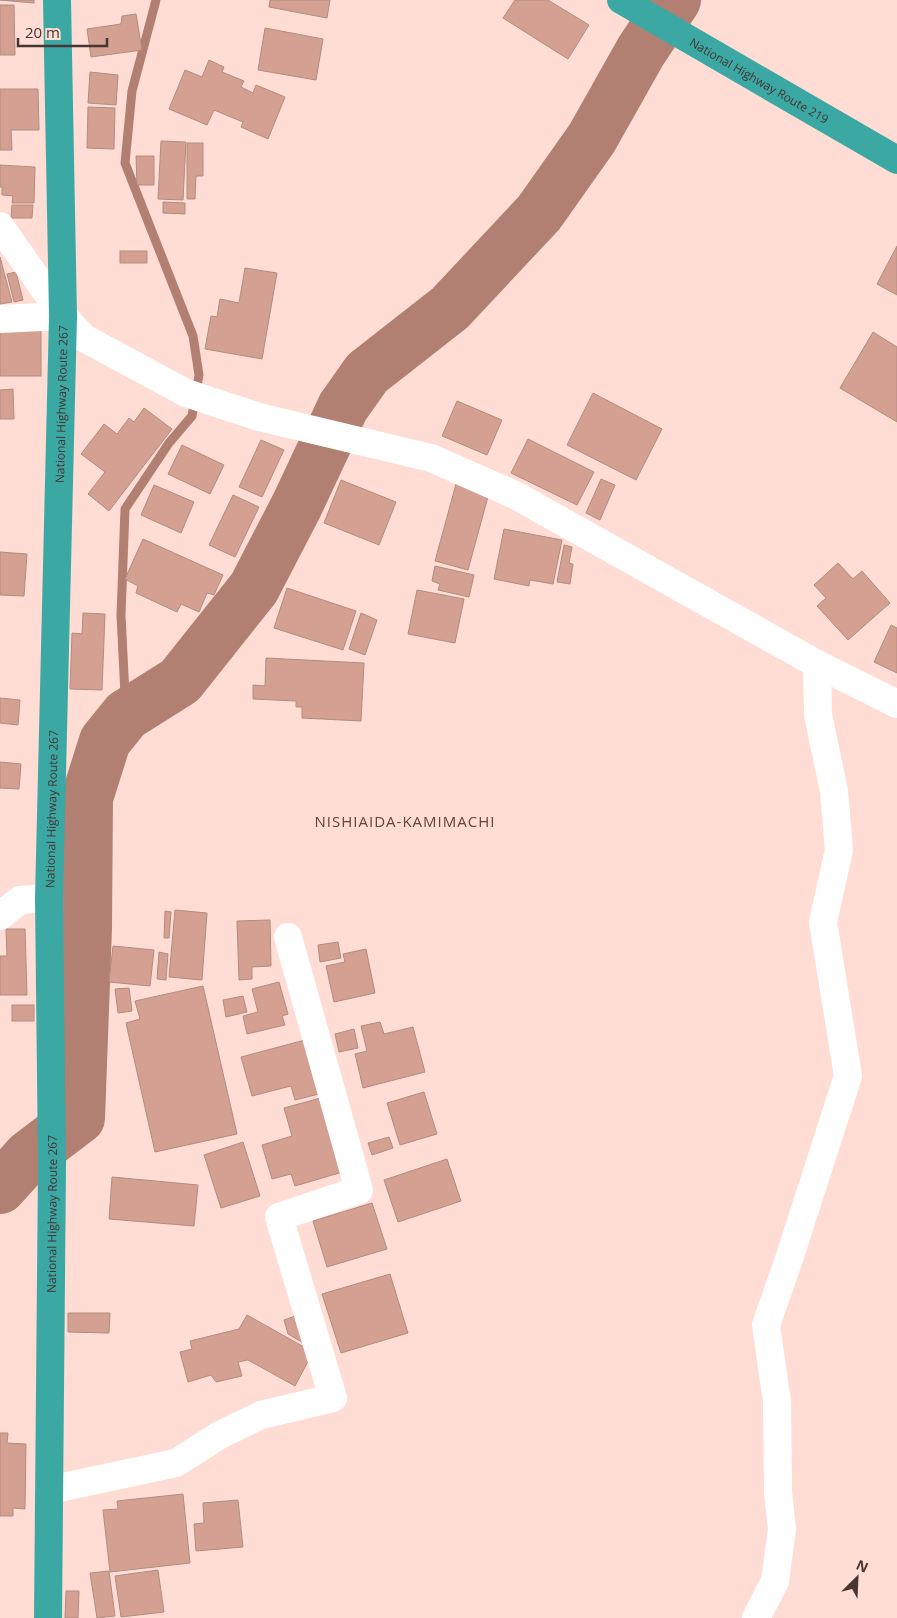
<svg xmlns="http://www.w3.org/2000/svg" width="897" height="1618" viewBox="0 0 897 1618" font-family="'Open Sans',sans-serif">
	<rect width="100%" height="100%" fill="#ffddd4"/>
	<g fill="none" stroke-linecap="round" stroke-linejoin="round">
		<!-- stream -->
		<path stroke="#b28072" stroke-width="9" d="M126 715 121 615 125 509 169 443 192 416 199 375 193 336 125 163 132 91 156 0"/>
		<!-- river -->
		<path stroke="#b28072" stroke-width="52" d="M0 1188 29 1156 79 1118 86 928 87 798 105 741 126 715 180 681 254 588 297 505 343 407 367 373 450 308 539 213 592 138 641 51 675 0"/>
	</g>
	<!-- building -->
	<g fill="#d3a091" stroke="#b28c81">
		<path d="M0 0H34V3Z"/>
		<path d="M270 0H330L327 18 269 7Z"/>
		<path d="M515 0H548L589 25 568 59 503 18Z"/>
		<path d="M0 5H14L15 55H0Z"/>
		<path d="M136 14 142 50 91 57 87 29 121 24 122 16Z"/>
		<path d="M265 28 323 39 316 80 258 70Z"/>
		<path d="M209 60 224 67 222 72 244 81 241 87 253 93 256 85 285 97 268 139 241 127 243 122 214 110 207 125 169 109 185 70 202 77Z"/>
		<path d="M90 72 118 75 116 105 88 103Z"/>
		<path d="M0 89H38L39 130H11L12 150H0Z"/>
		<path d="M88 107 115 108 114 149 87 148Z"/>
		<path d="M161 141 186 142 183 200 158 199Z"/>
		<path d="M187 143H203V176H196L195 199H187Z"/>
		<path d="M136 156H154V185H137Z"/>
		<path d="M0 165 35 167 34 203H12L13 196 2 195V187H0Z"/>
		<path d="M163 202 185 203V214L163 213Z"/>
		<path d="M12 205H33L32 218H11Z"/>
		<path d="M897 246V295L877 284Z"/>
		<rect x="120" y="251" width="27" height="12"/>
		<path d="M0 257 12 302 0 304Z"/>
		<path d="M245 268 277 273 262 359 205 349 211 316 217 317 220 299 239 303Z"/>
		<path d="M16 272 23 300 14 302 7 274Z"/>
		<rect x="0" y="328" width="41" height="48"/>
		<path d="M873 332 897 347V422L840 388Z"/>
		<path d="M13 389 14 419H0V390Z"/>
		<path d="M593 393 662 429 636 480 567 445Z"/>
		<path d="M457 401 502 420 487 455 442 436Z"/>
		<path d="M144 408 172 429 109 511 88 494 105 472 81 454 104 424 117 434 129 418 134 422Z"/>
		<path d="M528 439 594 472 577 505 511 473Z"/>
		<path d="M261 440 284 450 262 497 239 487Z"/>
		<path d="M182 445 224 465 210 494 168 474Z"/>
		<path d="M601 479 615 485 600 520 586 513Z"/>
		<path d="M341 480 396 502 379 545 324 523Z"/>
		<path d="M456 484 489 493 468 570 435 561Z"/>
		<path d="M154 485 194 502 181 533 141 515Z"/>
		<path d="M233 495 259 507 235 557 209 545Z"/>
		<path d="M504 529 562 540 553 584 530 580 529 586 494 579Z"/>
		<path d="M143 539 223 575 214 595 207 593 199 612 181 604 177 612 136 593 138 586 125 579Z"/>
		<path d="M564 545 572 547 569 563 573 564 570 584 557 582Z"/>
		<path d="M0 552 27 554 24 596 0 595Z"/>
		<path d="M838 563 853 579 862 571 890 603 848 640 817 606 826 598 814 585Z"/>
		<path d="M435 566 474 575 469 597 438 590 440 584 432 581Z"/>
		<path d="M287 588 356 611 343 650 274 628Z"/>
		<path d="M417 590 464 599 455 643 408 634Z"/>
		<path d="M83 613 105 614 102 690 70 689 72 633 82 634Z"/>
		<path d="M361 613 377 620 365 655 349 649Z"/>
		<path d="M891 625 897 628V673L874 662Z"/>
		<path d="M266 658 364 663 361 721 302 718V707H296V701L253 699V685L265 686Z"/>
		<path d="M0 698 20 700 18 725 0 723Z"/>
		<path d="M0 762 21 764 19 789 0 788Z"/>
		<path d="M175 910 207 913 202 980 169 977Z"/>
		<path d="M165 911 171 912 169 938H164Z"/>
		<path d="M270 920 271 966 252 967V979L239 980 237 921Z"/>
		<path d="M6 929H25L27 995H0V956H7Z"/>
		<path d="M338 942 341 958 320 962 318 945Z"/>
		<path d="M113 946 154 950 150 986 109 982Z"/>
		<path d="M366 949 375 993 334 1002 326 966 345 962 343 954Z"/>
		<path d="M159 952 168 954 166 980 157 979Z"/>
		<path d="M279 982 288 1014 282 1016 285 1025 247 1034 243 1016 258 1012 252 989Z"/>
		<path d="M203 986 237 1134 155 1152 126 1023 140 1019 135 1001Z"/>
		<path d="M129 988 132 1011 118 1013 115 989Z"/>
		<path d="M243 996 247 1012 226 1017 223 1000Z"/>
		<rect x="12" y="1005" width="22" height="16"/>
		<path d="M380 1022 384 1034 413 1027 425 1072 363 1088 355 1054 367 1051 361 1026Z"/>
		<path d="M354 1029 358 1048 339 1052 335 1034Z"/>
		<path d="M305 1040 319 1094 295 1100 291 1086 252 1096 241 1057Z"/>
		<path d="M424 1092 437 1134 400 1145 387 1103Z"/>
		<path d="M324 1097 346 1171 295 1186 291 1174 272 1179 262 1145 292 1136 284 1108Z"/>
		<path d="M389 1137 393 1148 372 1155 368 1143Z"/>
		<path d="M243 1142 260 1196 221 1208 204 1155Z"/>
		<path d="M447 1159 461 1201 398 1222 384 1180Z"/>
		<path d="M112 1177 198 1185 194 1226 109 1219Z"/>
		<path d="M372 1203 387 1249 327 1267 313 1221Z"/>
		<path d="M390 1274 408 1333 341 1353 322 1294Z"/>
		<path d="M68 1313H110L109 1333 68 1332Z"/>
		<path d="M247 1315 313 1352 295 1386 248 1360 238 1362 242 1376 216 1382 211 1375 188 1382 180 1352 192 1349 190 1341 239 1329Z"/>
		<path d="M298 1315 307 1345 288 1334 284 1320Z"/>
		<path d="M0 1433H8L7 1443 26 1444 25 1509 13 1508V1516H0Z"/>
		<path d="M183 1494 190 1563 110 1572 103 1510 118 1509 117 1501Z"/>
		<path d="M238 1500 243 1547 196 1551 194 1524 204 1523 203 1503Z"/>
		<path d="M158 1570 164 1612 121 1617 115 1576Z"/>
		<path d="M109 1571 115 1616 97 1618 90 1573Z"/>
		<path d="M66 1591H79L78 1618H65Z"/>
	</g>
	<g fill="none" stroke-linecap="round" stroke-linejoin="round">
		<!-- minor -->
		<g stroke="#fff" stroke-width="28">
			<path d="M0 226 63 316 84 338 186 393 259 417 431 458 515 495 817 664 897 704"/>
			<path d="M0 319 63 316"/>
			<path d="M0 916 20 900 49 898"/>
			<path d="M49 1490 176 1463 218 1436 261 1415 333 1398 279 1217 359 1190 288 937"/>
			<path d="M756 1618 775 1581 782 1529 778 1492 777 1402 766 1325 789 1259 848 1076 823 922 839 850 834 791 818 715 817 664"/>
		</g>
		<!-- highway -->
		<g stroke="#3ca8a4" stroke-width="28">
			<path id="s1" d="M621 0 897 160"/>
			<path id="s2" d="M48 1618 52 1164 49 898 63 316 57 0"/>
		</g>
	</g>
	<g text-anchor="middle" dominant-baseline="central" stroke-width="5" stroke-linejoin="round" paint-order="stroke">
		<!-- street labels -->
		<g font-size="12" fill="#463531" stroke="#ffddd4">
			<text stroke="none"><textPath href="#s1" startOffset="160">National Highway Route 219</textPath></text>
			<text stroke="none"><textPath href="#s2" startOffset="1214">National Highway Route 267</textPath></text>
			<text stroke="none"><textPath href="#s2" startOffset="809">National Highway Route 267</textPath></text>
			<text stroke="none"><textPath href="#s2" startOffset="404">National Highway Route 267</textPath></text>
		</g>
		<!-- quarter labels -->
		<g font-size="15" letter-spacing="1" fill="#644339" stroke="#ffddd4">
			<text x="405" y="821">NISHIAIDA-KAMIMACHI</text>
		</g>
	</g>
	<!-- north arrow -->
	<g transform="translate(857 1578) rotate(24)" stroke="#ffddd4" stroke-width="4" paint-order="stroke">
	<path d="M0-4L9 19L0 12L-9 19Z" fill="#463531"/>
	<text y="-8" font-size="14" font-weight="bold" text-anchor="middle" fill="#463531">N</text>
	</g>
	<!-- scale -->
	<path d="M18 38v8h89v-8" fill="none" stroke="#463531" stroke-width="2.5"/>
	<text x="25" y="38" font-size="15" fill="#463531" stroke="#ffddd4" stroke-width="4" paint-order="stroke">20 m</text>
</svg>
